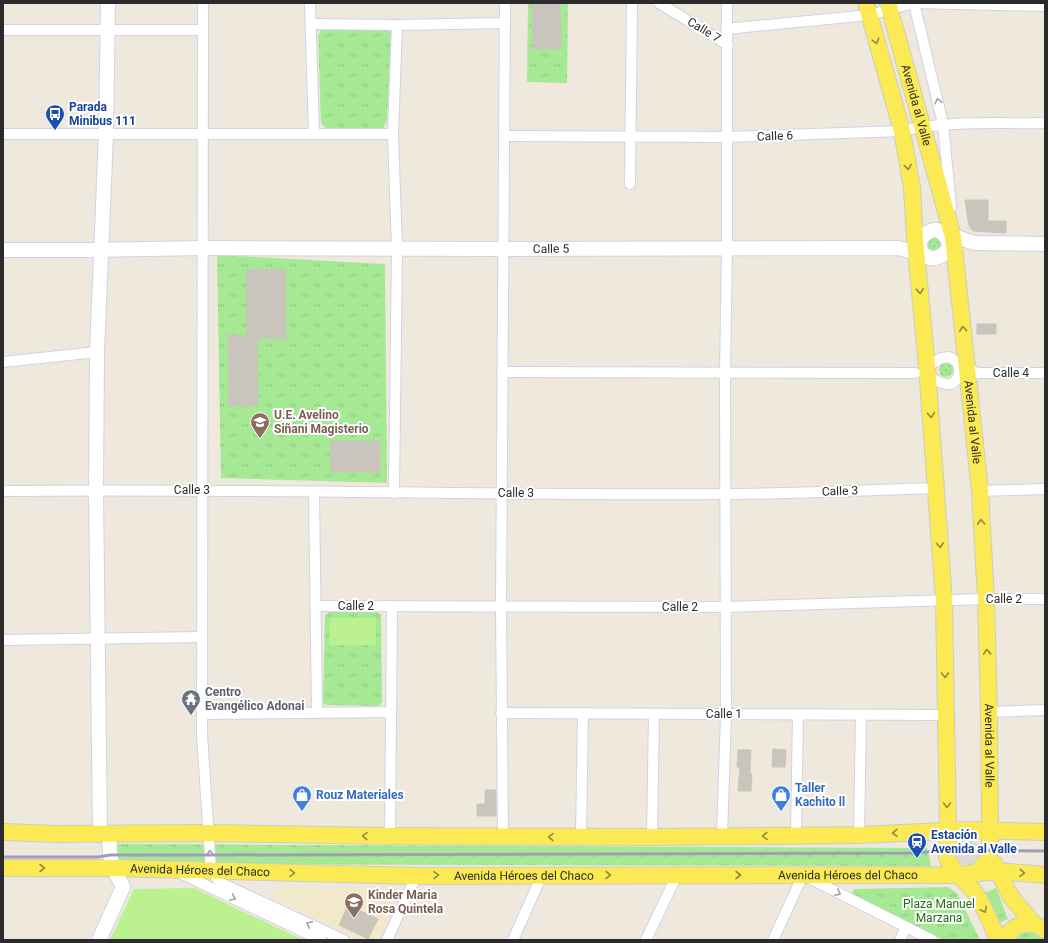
<svg xmlns="http://www.w3.org/2000/svg" width="1048" height="943" viewBox="0 0 1048 943" font-family="Roboto,sans-serif">
	<defs>
		<pattern id="grass-dots" width="8" height="8" patternUnits="userSpaceOnUse"><rect width="8" height="8" fill="#a6e994"/><path d="M2 2h.1M6 6h.1" fill="none" stroke="#8fc880" stroke-width="1.8" stroke-linecap="round"/></pattern>
		<pattern id="park-tufts" width="24" height="20" patternUnits="userSpaceOnUse"><rect width="24" height="20" fill="#a6e994"/><path d="M3 7l-1-3M5 7V3M7 7l1-3M15 17l-1-3M17 17v-4M19 17l1-3" fill="none" stroke="#8fc880"/></pattern>
	</defs>
	<rect width="100%" height="100%" fill="#eee9dc"/>
	<!-- education -->
	<path fill="#f1e9ca" d="M276 888 400 889 401 893 378 940H364L274 899Z"/>
	<!-- grass -->
	<g fill="url(#grass-dots)">
		<circle cx="934" cy="244" r="7"/>
		<circle cx="946" cy="370" r="7"/>
	</g>
	<!-- park -->
	<g fill="url(#park-tufts)">
		<path d="M528 3H568L567 83 527 82Z"/>
		<path d="M322 29H386L391 32 387 121 383 128H326L321 123 318 35Z"/>
		<path d="M217 255 385 264 387 483 221 478Z"/>
		<path d="M376 611 381 615 382 702 379 706 326 705 323 703 325 616 329 612Z"/>
		<path d="M115 844 927 848 931 866 122 864 116 863Z"/>
		<path d="M948 887 957 893 980 940H944L853 896 852 893 854 889Z"/>
		<path d="M996 888 1008 919 997 924 984 893Z"/>
		<path d="M1025 930 1042 936 1045 940H1012L1015 936Z"/>
	</g>
	<!-- pitch -->
	<g fill="#bbf18f">
		<path d="M330 618H376V645H329Z"/>
		<path d="M194 888 303 940H110L134 889Z"/>
	</g>
	<!-- plaza -->
	<circle fill="#dedbd3" cx="967" cy="852" r="13"/>
	<!-- building -->
	<g fill="#c9c5bc" stroke="#cac5b5">
		<path d="M560 3 561 49H533L532 4Z"/>
		<path d="M965 200H988V221H1006V233L973 231 969 226Z"/>
		<path d="M285 269 286 338 257 339 258 406H229L228 335H247L246 270Z"/>
		<rect x="977" y="324" width="19" height="10"/>
		<rect x="331" y="441" width="49" height="31"/>
		<path d="M773 749 786 750 785 767H772Z"/>
		<path d="M738 750H751L750 773 752 774 751 791H738L740 767H737Z"/>
		<path d="M485 790H496V816H477V804H485Z"/>
		<path d="M348 905 378 919 368 939 339 925Z"/>
	</g>
	<g fill="none" stroke-linecap="round" stroke-linejoin="round">
		<!-- minor casing -->
		<g stroke="#d1d2e5" stroke-width="12">
			<g id="minor">
				<path d="M203 3 202 734 211 871 221 883 344 940"/>
				<path d="M310 3 314 134"/>
				<path d="M659 3 728 45"/>
				<path d="M914 3 943 124 951 207"/>
				<path d="M311 24 397 25 505 23"/>
				<path d="M726 29 869 15 914 3 1045 6"/>
				<path d="M3 30H203"/>
				<path d="M3 134H393"/>
				<path d="M504 136 726 137 902 131C949 120 997 124 1045 123"/>
				<path d="M630 184 632 3"/>
				<path d="M3 362 97 352"/>
				<path d="M924 369 941 358 949 357 977 373"/>
				<path d="M502 372 915 373"/>
				<path d="M924 375C935 378 950 393 958 377 961 371 959 366 956 361"/>
				<path d="M972 375 977 373H1045"/>
				<path d="M3 491C248 488 494 496 739 494 805 493 871 490 936 488"/>
				<path d="M980 491 1045 489"/>
				<path d="M314 492 317 713"/>
				<path d="M394 493 397 249 393 134 397 25"/>
				<path d="M315 606 725 607 986 599H1045"/>
				<path d="M3 640 202 637"/>
				<path d="M989 712 1045 710"/>
				<path d="M501 713 946 715"/>
				<path d="M202 714 391 712"/>
				<path d="M796 835 798 715"/>
				<path d="M859 835 861 715"/>
				<path d="M390 836 392 606"/>
				<path d="M503 836 501 606 505 3"/>
				<path d="M581 837 583 713"/>
				<path d="M652 837 654 714"/>
				<path d="M722 837 726 714 725 373 727 248V3"/>
				<path d="M180 873 321 940"/>
				<path d="M387 940 416 876"/>
				<path d="M513 940 542 875"/>
				<path d="M646 940 677 875"/>
				<path d="M773 940 803 875 932 940"/>
				<path d="M900 940 906 927"/>
			</g>
		</g>
		<!-- secondary casing -->
		<g stroke="#d1d2e5" stroke-width="16">
			<g id="secondary">
				<path d="M941 232C966 252 921 272 920 245 920 235 929 230 937 230L974 243 1045 244"/>
				<path id="s1" d="M3 250H91L203 248 503 249 899 248 927 256"/>
				<path d="M100 834 96 490 97 352 106 134 108 3"/>
				<path d="M99 940 123 887 113 868 110 855 109 834"/>
			</g>
		</g>
		<!-- primary casing -->
		<g stroke="#ccc" stroke-width="18">
			<g id="primary">
				<path d="M866 3 902 131 912 188 915 240 927 367 944 601 948 831 946 850"/>
				<path id="s2" d="M888 3 953 237 980 491 986 599 989 712 990 831V851L986 863 977 872 971 873"/>
				<path d="M3 832 57 834 208 833 390 836 652 837 859 835 967 830 1045 832"/>
				<path d="M949 842C946 848 945 856 949 862 955 873 965 881 973 890 984 904 991 924 998 940"/>
				<path d="M994 863 1011 897 1034 924"/>
				<path id="s3" d="M3 868H113L416 876 958 875 998 871 1045 875"/>
				<path d="M1005 940C1012 923 1031 919 1045 930"/>
			</g>
		</g>
		<!-- minor -->
		<use href="#minor" stroke="#fff" stroke-width="10"/>
		<!-- secondary -->
		<use href="#secondary" stroke="#fff" stroke-width="14"/>
		<!-- primary -->
		<use href="#primary" stroke="#fbea54" stroke-width="16"/>
		<!-- rail -->
		<path stroke="#9e9fb7" stroke-width="3" d="M3 857H98L110 855H211L917 853 946 850 1045 851"/>
	</g>
	<!-- one-way arrows -->
	<defs><path id="oneway-chevron" d="M-2-3.5L2.5 0L-2 3.5" fill="none" stroke-width="1.6" stroke-linecap="round" stroke-linejoin="round"/></defs>
	<g stroke="#938a40">
		<use href="#oneway-chevron" transform="translate(876 41) rotate(74)"/>
		<use href="#oneway-chevron" transform="translate(908 167) rotate(80)"/>
		<use href="#oneway-chevron" transform="translate(920 291) rotate(84)"/>
		<use href="#oneway-chevron" transform="translate(963 329) rotate(-96)"/>
		<use href="#oneway-chevron" transform="translate(931 415) rotate(86)"/>
		<use href="#oneway-chevron" transform="translate(981 522) rotate(-93)"/>
		<use href="#oneway-chevron" transform="translate(940 545) rotate(86)"/>
		<use href="#oneway-chevron" transform="translate(987 652) rotate(-92)"/>
		<use href="#oneway-chevron" transform="translate(945 675) rotate(89)"/>
		<use href="#oneway-chevron" transform="translate(947 805) rotate(89)"/>
		<use href="#oneway-chevron" transform="translate(895 833) rotate(178)"/>
		<use href="#oneway-chevron" transform="translate(365 836) rotate(-179)"/>
		<use href="#oneway-chevron" transform="translate(765 836) rotate(178)"/>
		<use href="#oneway-chevron" transform="translate(551 837) rotate(-179)"/>
		<use href="#oneway-chevron" transform="translate(42 868)"/>
		<use href="#oneway-chevron" transform="translate(292 873) rotate(1)"/>
		<use href="#oneway-chevron" transform="translate(1022 873) rotate(4)"/>
		<use href="#oneway-chevron" transform="translate(436 875) rotate(-1)"/>
		<use href="#oneway-chevron" transform="translate(608 875)"/>
		<use href="#oneway-chevron" transform="translate(738 875)"/>
		<use href="#oneway-chevron" transform="translate(984 910) rotate(63)"/>
	</g>
	<g stroke="#a0a0a0">
		<use href="#oneway-chevron" transform="translate(938 101) rotate(-104)"/>
		<use href="#oneway-chevron" transform="translate(210 853) rotate(-95)"/>
		<use href="#oneway-chevron" transform="translate(838 893) rotate(27)"/>
		<use href="#oneway-chevron" transform="translate(233 898) rotate(25)"/>
		<use href="#oneway-chevron" transform="translate(309 924) rotate(-155)"/>
	</g>
	<!-- icons -->
	<defs>
		<g id="bus-pin" transform="scale(1)"><path d="M0 17L-7.5 6A9.5 9.5 0 1 1 7.5 6Z" fill="#1a4fb4" stroke="#fff"/><path d="M-5-6H5V4H4V6H2V4H-2V6H-4V4H-5ZM-3.5-4V0h7V-4ZM-3.5 1.2v1.5H-2V1.2ZM2 1.2v1.5H3.5V1.2Z" fill="#fff"/></g>
		<g id="school-pin" transform="scale(1)"><path d="M0 17L-7.5 6A9.5 9.5 0 1 1 7.5 6Z" fill="#8d6e63" stroke="#fff"/><path d="M0-5L7-2L0 1L-7-2ZM-4 1L0 2.5L4 1V4Q0 6-4 4Z" fill="#fff"/></g>
		<g id="temple-pin" transform="scale(1)"><path d="M0 17L-7.5 6A9.5 9.5 0 1 1 7.5 6Z" fill="#6b7280" stroke="#fff"/><path d="M0-6L5-2H3V0L6.5 2.5H4V6H1.5V3h-3V6H-4V2.5H-6.5L-3 0V-2H-5Z" fill="#fff"/></g>
		<g id="shop-pin" transform="scale(1)"><path d="M0 17L-7.5 6A9.5 9.5 0 1 1 7.5 6Z" fill="#3f7fe0" stroke="#fff"/><path d="M-5-2.5h2.3a2.7 3.5 0 0 1 5.4 0H5L5.5 6h-11ZM-1.5-2.5h3a1.5 2.3 0 0 0-3 0Z" fill="#fff"/></g>
		<g id="station-pin" transform="scale(1)"><path d="M0 17L-7.5 6A9.5 9.5 0 1 1 7.5 6Z" fill="#1a4fb4" stroke="#fff"/><path d="M-3-6H3Q5-6 5-4V2Q5 4 3 4L4.5 6H3L1.5 4h-3L-3 6H-4.5L-3 4Q-5 4-5 2V-4Q-5-6-3-6ZM-3.5-4v3h7v-3ZM-3.5 1v1.5H-2V1ZM2 1v1.5H3.5V1Z" fill="#fff"/></g>
	</defs>
	<g fill-rule="evenodd">
		<use href="#bus-pin" x="55" y="114"/>
		<use href="#school-pin" x="260" y="422"/>
		<use href="#temple-pin" x="191" y="699"/>
		<use href="#shop-pin" x="302" y="795"/>
		<use href="#shop-pin" x="781" y="795"/>
		<use href="#station-pin" x="917" y="842"/>
		<use href="#school-pin" x="354" y="902"/>
	</g>
	<g text-anchor="middle" dominant-baseline="central" stroke-width="4" stroke-linejoin="round" paint-order="stroke">
		<!-- street labels -->
		<g font-size="12" fill="#2b2b2b" stroke="#fff">
			<text transform="translate(704 30) rotate(31)">Calle 7</text>
			<text stroke="none"><textPath href="#s2" startOffset="106">Avenida al Valle</textPath></text>
			<text transform="translate(775 136) rotate(-2)">Calle 6</text>
			<text stroke="none"><textPath href="#s1" startOffset="548">Calle 5</textPath></text>
			<text x="1011" y="373">Calle 4</text>
			<text stroke="none"><textPath href="#s2" startOffset="429">Avenida al Valle</textPath></text>
			<text x="192" y="490">Calle 3</text>
			<text transform="translate(840 491) rotate(-2)">Calle 3</text>
			<text x="516" y="493">Calle 3</text>
			<text x="1004" y="599">Calle 2</text>
			<text x="356" y="606">Calle 2</text>
			<text x="680" y="607">Calle 2</text>
			<text x="724" y="714">Calle 1</text>
			<text stroke="none"><textPath href="#s2" startOffset="753">Avenida al Valle</textPath></text>
			<text stroke="none"><textPath href="#s3" startOffset="197">Avenida Héroes del Chaco</textPath></text>
			<text stroke="none"><textPath href="#s3" startOffset="521">Avenida Héroes del Chaco</textPath></text>
			<text stroke="none"><textPath href="#s3" startOffset="845">Avenida Héroes del Chaco</textPath></text>
		</g>
		<!-- transit labels -->
		<g font-size="12" font-weight="bold" fill="#164399" stroke="#fff" text-anchor="start">
			<text x="69" y="107">Parada<tspan x="69" dy="14">Minibus 111</tspan></text>
			<text x="931" y="835">Estación<tspan x="931" dy="14">Avenida al Valle</tspan></text>
		</g>
		<!-- education labels -->
		<g font-size="12" font-weight="bold" fill="#785e54" stroke="#fff" text-anchor="start">
			<text x="274" y="415">U.E. Avelino<tspan x="274" dy="14">Siñani Magisterio</tspan></text>
			<text x="368" y="895">Kinder Maria<tspan x="368" dy="14">Rosa Quintela</tspan></text>
		</g>
		<!-- worship labels -->
		<g font-size="12" font-weight="bold" fill="#5b616d" stroke="#fff" text-anchor="start">
			<text x="205" y="692">Centro<tspan x="205" dy="14">Evangélico Adonai</tspan></text>
		</g>
		<!-- shop labels -->
		<g font-size="12" font-weight="bold" fill="#366cbe" stroke="#fff" text-anchor="start">
			<text x="795" y="788">Taller<tspan x="795" dy="14">Kachito ll</tspan></text>
			<text x="316" y="795">Rouz Materiales</text>
		</g>
		<!-- park labels -->
		<g font-size="12" fill="#1c6f15" stroke="#fff">
			<text x="939" y="904">Plaza Manuel<tspan x="939" dy="14">Marzana</tspan></text>
		</g>
	</g>
	<!-- border -->
	<rect width="1048" height="943" fill="none" stroke="#2b2b2b" stroke-width="8"/>
</svg>
